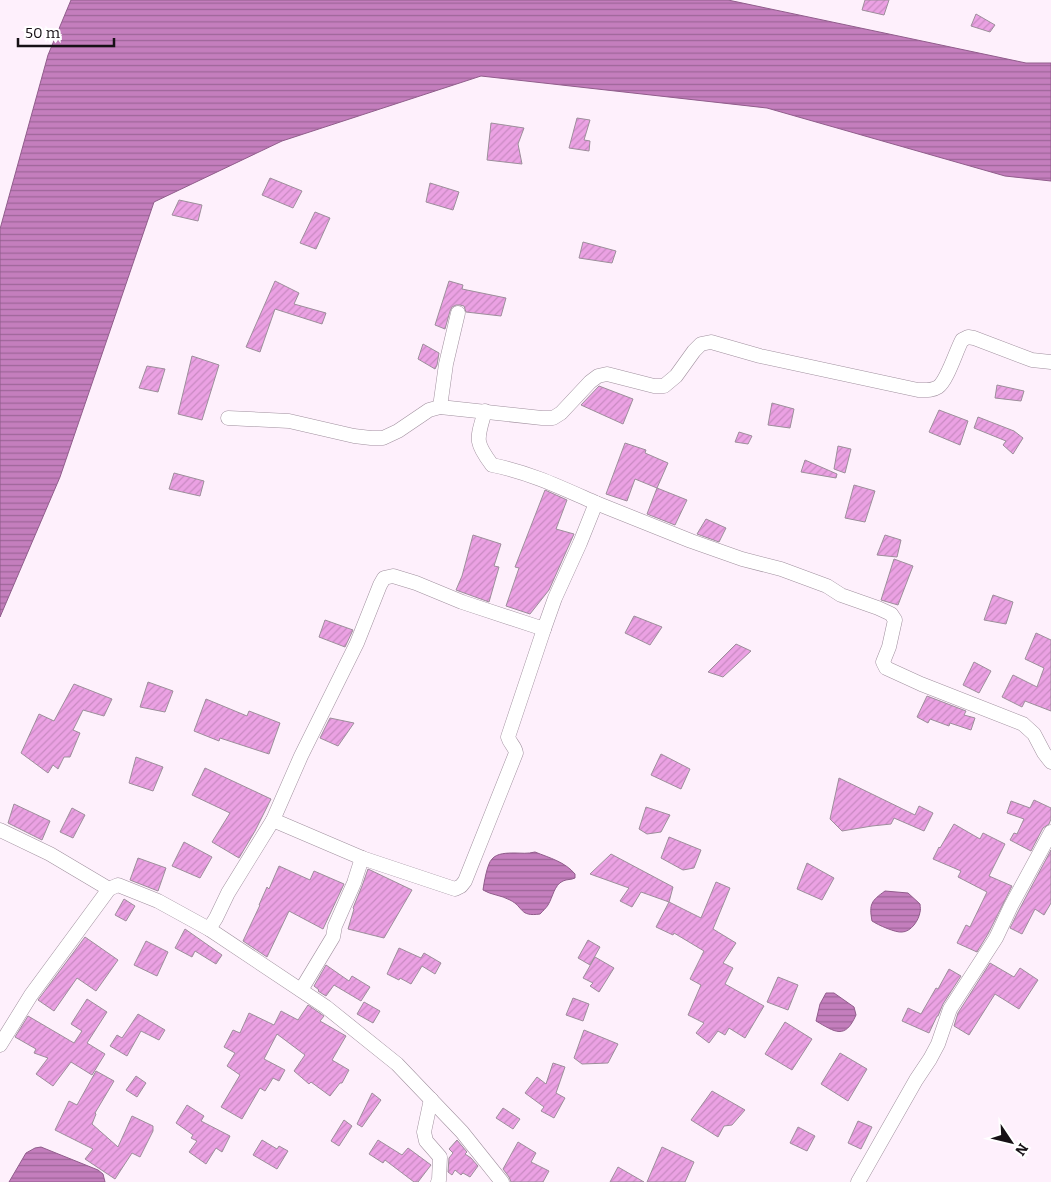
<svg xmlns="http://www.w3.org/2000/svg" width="1051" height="1182" viewBox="0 0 1051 1182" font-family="Bitter,serif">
	<defs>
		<pattern id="water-rules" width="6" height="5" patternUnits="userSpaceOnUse" patternTransform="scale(1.25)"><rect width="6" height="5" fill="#c47ebd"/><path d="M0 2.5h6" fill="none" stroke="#9e6699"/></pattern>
		<pattern id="building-hatch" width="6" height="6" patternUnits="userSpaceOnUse" patternTransform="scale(1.25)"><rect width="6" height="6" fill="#eba1e3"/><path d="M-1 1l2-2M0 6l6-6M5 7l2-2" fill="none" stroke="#c98ac2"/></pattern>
	</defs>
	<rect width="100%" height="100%" fill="#fef0fc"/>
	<!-- water -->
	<g fill="url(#water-rules)" stroke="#905d8b">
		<path d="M71 0H728L1026 63H1051V181L1005 176 767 108 481 76 282 141 154 202 60 477 0 617V229L48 55Z"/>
		<path d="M535 852C550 858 565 862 575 874V878C571 880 567 879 563 881 554 885 553 897 548 905 546 908 543 911 540 914 519 917 524 907 510 900 501 895 491 895 483 890 484 883 487 864 492 859 497 853 507 853 515 853 522 853 527 854 535 852Z"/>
		<path d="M885 891 908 893 920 904C920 907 921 910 920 912 919 920 911 932 902 932 896 933 878 925 872 921 869 904 871 901 885 891Z"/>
		<path d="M826 993H834L854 1007 856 1015C845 1040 835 1032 816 1021L820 1004Z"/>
		<path d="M41 1147 98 1170 103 1174 105 1182H9L26 1153 35 1148Z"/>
	</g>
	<!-- building -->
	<g fill="url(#building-hatch)" stroke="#9d8e9b">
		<path d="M865 0H889L884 15 862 10Z"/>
		<path d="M976 14 995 25 990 32 971 26Z"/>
		<path d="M577 118 590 120 584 140 590 141 589 151 569 148Z"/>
		<path d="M491 123 524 128 518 144 522 164 487 160Z"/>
		<path d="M270 178 302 191 293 208 262 195Z"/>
		<path d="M430 183 459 192 453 210 426 202Z"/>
		<path d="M179 200 202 205 198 221 172 215Z"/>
		<path d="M315 212 330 218 316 249 300 243Z"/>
		<path d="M583 242 616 251 612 263 579 258Z"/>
		<path d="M275 281 299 293 294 304 326 313 322 324 275 309 260 352 246 347Z"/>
		<path d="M449 281 463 285 462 289 506 298 501 316 466 312 464 306 460 305H456L452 307 450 311 445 329 435 325Z"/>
		<path d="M423 344 439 353 437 365 435 369 418 359Z"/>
		<path d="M192 356 219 365 202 420 178 414Z"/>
		<path d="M147 366 165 369 158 392 139 388Z"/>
		<path d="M997 385 1024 391 1021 401 995 398Z"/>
		<path d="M599 386 633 399 623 424 581 405Z"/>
		<path d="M772 403 794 409 790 428 768 425Z"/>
		<path d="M939 410 968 421 960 445 929 432Z"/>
		<path d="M978 417 1014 431 1023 438 1013 454 1003 445 1006 441 974 428Z"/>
		<path d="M739 432 752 436 748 444 735 442Z"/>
		<path d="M625 443 646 450 645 453 668 463 657 488 635 479 627 501 606 494Z"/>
		<path d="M838 446 851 449 845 473 834 469Z"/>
		<path d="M805 460 837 474 836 478 801 472Z"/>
		<path d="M174 473 204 481 200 496 169 489Z"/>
		<path d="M854 485 875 491 865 522 845 518Z"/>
		<path d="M657 488 687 500 675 525 647 514Z"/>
		<path d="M545 490 567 500 556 529 574 534 549 590 530 614 506 606 519 568 515 567Z"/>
		<path d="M706 519 726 528 719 542 697 534Z"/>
		<path d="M473 535 501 544 494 566 499 567 489 602 456 590 462 576Z"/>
		<path d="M885 535 901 540 897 557 877 555Z"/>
		<path d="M894 559 913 566 898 605 881 600Z"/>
		<path d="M993 595 1013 602 1006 624 984 620Z"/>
		<path d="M634 616 662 627 650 645 625 633Z"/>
		<path d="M325 620 353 630 345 647 319 637Z"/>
		<path d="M1036 633 1051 640V711L1025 701 1022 707 1002 697 1013 675 1037 687 1044 668 1025 659Z"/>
		<path d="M736 644 751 651 723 677 708 672Z"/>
		<path d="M974 662 991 671 979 693 963 685Z"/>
		<path d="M148 682 173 691 165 712 140 707Z"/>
		<path d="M74 684 112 699 104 716 83 710 73 730 80 733 70 757H64L58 769 53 765 48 773 21 753 39 714 54 721Z"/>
		<path d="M927 696 966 711 964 715 975 718 971 730 950 723 949 726 930 719 928 723 917 717Z"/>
		<path d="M206 699 247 716 249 711 280 723 269 754 220 738 219 741 194 731Z"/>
		<path d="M330 718 354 723 338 746 320 738Z"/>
		<path d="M661 754 690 769 681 789 651 775Z"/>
		<path d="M136 757 163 767 153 791 129 783Z"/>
		<path d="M205 768 271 799 255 831 239 858 212 842 230 813 192 795Z"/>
		<path d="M839 778 915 815 919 806 933 813 924 831 894 818 891 824 872 826 842 831 830 819Z"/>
		<path d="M1034 800 1051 808V819L1049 824 1043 828 1031 851 1010 840 1014 833 1017 834 1024 819 1007 813 1011 801 1030 808Z"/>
		<path d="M14 804 50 821 42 840 8 823Z"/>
		<path d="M646 807 670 815 661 832 647 834 639 829Z"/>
		<path d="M72 808 85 815 73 838 60 832Z"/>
		<path d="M954 824 980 839 983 833 1005 844 989 876 1012 886 988 934 977 952 957 943 966 925 970 927 987 892 958 877 961 871 933 859 939 847 940 848Z"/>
		<path d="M669 837 701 850 694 868 683 870 661 858Z"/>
		<path d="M184 842 212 857 200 878 172 866Z"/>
		<path d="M1051 850V903L1044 915 1035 909 1022 934 1010 928 1019 910Z"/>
		<path d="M611 854 673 887 669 902 641 892 632 907 620 901 629 888 590 874Z"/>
		<path d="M138 858 166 868 158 891 130 880Z"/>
		<path d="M807 863 834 878 822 900 797 889Z"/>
		<path d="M279 866 310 880 314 871 344 884 323 929 289 911 267 957 243 941 260 905H259L267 887 269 889Z"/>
		<path d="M368 869 412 890 384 938 348 929 354 909 353 908 362 886Z"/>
		<path d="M716 882 730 888 713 929 736 943 723 963 733 968 725 984 764 1006 745 1038 729 1028 725 1035 718 1031 709 1043 696 1033 704 1023 688 1015 701 985 690 979 704 951 674 933 673 935 656 927 669 902 701 918Z"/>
		<path d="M124 899 135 906 126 921 115 915Z"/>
		<path d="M185 929 222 955 216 964 195 951 192 957 175 948Z"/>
		<path d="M85 937 118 960 96 991 77 978 54 1011 38 1000Z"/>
		<path d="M588 940 600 947 590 965 578 958Z"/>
		<path d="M146 941 168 952 157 976 134 965Z"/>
		<path d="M399 948 421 958 424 953 441 963 435 974 422 966 411 984 400 978 399 980 387 974Z"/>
		<path d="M595 957 614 968 599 992 590 986 593 983 583 978Z"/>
		<path d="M990 963 1014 977 1020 968 1038 980 1019 1009 995 994 969 1035 954 1026 958 1013Z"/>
		<path d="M326 965 349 981 352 976 370 987 361 1001 334 985 326 996 318 991 319 990 314 986Z"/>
		<path d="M949 969 961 976 943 1004 938 1016H937L929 1033 902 1021 908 1008 921 1014 936 988 938 989Z"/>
		<path d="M778 977 798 985 788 1010 767 1002Z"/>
		<path d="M573 998 589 1004 583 1021 566 1015Z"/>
		<path d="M87 999 107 1012 87 1043 105 1054 92 1075 71 1062 53 1086 36 1074 48 1058 34 1053 36 1049 15 1037 28 1016 74 1043 82 1031 71 1024Z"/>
		<path d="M364 1002 380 1011 373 1023 357 1014Z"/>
		<path d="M308 1005 324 1016 320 1021 346 1036 332 1060 349 1070 342 1083H340L330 1096 311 1082 309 1084 294 1071 305 1055 277 1034 264 1059 285 1070 279 1081 273 1078 265 1091 260 1088 242 1119 221 1107 240 1075 227 1066 235 1053 224 1047 233 1030 240 1033 249 1013 274 1025 281 1011 298 1020Z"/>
		<path d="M138 1014 165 1030 159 1040 141 1031 127 1056 110 1046 117 1035 122 1038Z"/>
		<path d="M785 1022 812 1039 792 1070 765 1054Z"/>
		<path d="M584 1030 618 1044 608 1063 582 1064 574 1058Z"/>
		<path d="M840 1053 867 1069 848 1101 821 1084Z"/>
		<path d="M553 1063 565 1067 556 1093 565 1098 554 1118 541 1111 544 1107 525 1093 537 1077 546 1084Z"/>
		<path d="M96 1071 114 1081 95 1113 96 1114 92 1124 118 1147 132 1116 153 1126V1131L140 1157 132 1153 115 1179 85 1159 93 1149 55 1130 69 1101 77 1105Z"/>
		<path d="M136 1076 146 1083 137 1097 126 1090Z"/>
		<path d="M712 1091 745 1110 732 1125 724 1126 718 1137 691 1120Z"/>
		<path d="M372 1093 381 1100 362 1127 357 1124Z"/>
		<path d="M187 1105 204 1116 201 1121 230 1136 222 1152 216 1148 206 1164 189 1152 197 1141 191 1138 193 1135 176 1123Z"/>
		<path d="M503 1108 520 1119 513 1129 496 1118Z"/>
		<path d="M344 1120 352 1126 339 1146 331 1141Z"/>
		<path d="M858 1121 872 1127 861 1149 848 1143Z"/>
		<path d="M798 1127 815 1136 807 1151 790 1143Z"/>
		<path d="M262 1140 277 1149 279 1146 288 1151 277 1169 253 1155Z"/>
		<path d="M378 1140 402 1155 408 1148 431 1165 418 1182H414L385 1160 383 1163 369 1154Z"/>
		<path d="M457 1140 467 1152 465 1154 471 1158 478 1166 470 1177 463 1173 461 1175 455 1170 452 1175 448 1172 449 1158 453 1153 449 1149Z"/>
		<path d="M518 1142 536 1153 531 1162 549 1171 543 1182H511L509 1177 503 1169Z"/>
		<path d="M662 1147 694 1162 685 1182H647Z"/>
		<path d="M618 1167 644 1182H610Z"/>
	</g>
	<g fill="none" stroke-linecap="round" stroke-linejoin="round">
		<!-- street casing -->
		<g stroke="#a0909e" stroke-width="15">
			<g id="street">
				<path d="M440 407 446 364 458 313"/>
				<path d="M485 411C477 439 474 441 492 465 529 472 562 488 596 503"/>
				<path d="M228 418 289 421 354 436 371 438H383L398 431 429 410 440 407 542 418H553L561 413 590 382 598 376 607 374 654 386H664L676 376 694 351 701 344 711 342 760 356 918 390C925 390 932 391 938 387 947 381 956 351 962 340L968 337 974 338 1032 360 1051 362"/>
				<path d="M273 820 362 858 455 889 461 886 465 881 516 753C515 746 510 744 508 737L544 629"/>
				<path d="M0 830 50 854 109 889"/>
				<path d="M209 929 326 1007 397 1064 462 1132 502 1182"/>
				<path d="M301 990 333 937 335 926 354 883 362 858"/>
				<path d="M0 1045 31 995 109 889 118 885 158 901 209 929 216 918 228 893 273 820 301 756 357 643 380 585 384 578 393 576 416 583 462 602 544 629 555 598 580 543 596 503 691 541 742 559 781 569 827 586 841 595 878 608 891 614 895 620 889 647 883 662 886 668 921 684 1023 724 1034 734 1044 753 1051 762"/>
				<path d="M431 1099 424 1132 426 1141 440 1157 439 1180 438 1182"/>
				<path d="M858 1182 916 1080 930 1059 938 1044 950 1009 996 938 1011 906 1051 832"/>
			</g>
		</g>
		<!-- street -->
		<use href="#street" stroke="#fff" stroke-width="14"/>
	</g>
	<!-- north arrow -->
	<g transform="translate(1011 1142) rotate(125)" stroke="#ffffff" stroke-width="4" paint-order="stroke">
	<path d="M0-4L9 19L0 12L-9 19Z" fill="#171116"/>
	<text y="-8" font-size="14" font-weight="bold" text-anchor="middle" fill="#171116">N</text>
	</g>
	<!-- scale -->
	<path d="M18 38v8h96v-8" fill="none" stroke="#171116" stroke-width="2.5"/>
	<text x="25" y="38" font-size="15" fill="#171116" stroke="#ffffff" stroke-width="4" paint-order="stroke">50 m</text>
</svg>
